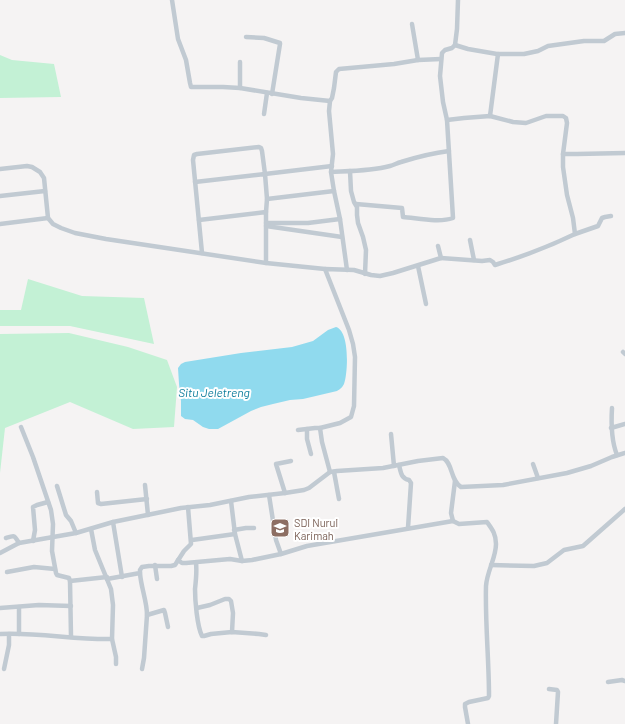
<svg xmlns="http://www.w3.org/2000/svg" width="625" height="724" viewBox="0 0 625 724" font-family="Barlow,sans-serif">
	<rect width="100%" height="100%" fill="#f5f3f3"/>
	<!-- green -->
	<g fill="#c3f1d5">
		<path d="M0 55 12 60 54 64 61 97 0 98Z"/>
		<path d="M28 279 82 296 144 298 154 344 70 326H0V310H21Z"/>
		<path d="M69 333 128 347 167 360 177 387 174 427 133 429 70 402 5 428 0 473V334Z"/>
	</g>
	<!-- water -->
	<path fill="#90daee" d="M336 327C350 331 348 373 344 384 342 388 340 389 337 391L303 399 290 400 273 404 261 407 251 411 218 429H209L203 427 193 420 185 419 181 416V401L179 384 178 368 181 364 185 362 241 353 292 347 313 341 328 330Z"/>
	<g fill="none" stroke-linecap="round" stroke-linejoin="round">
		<!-- street -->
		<g stroke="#c1cad2" stroke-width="4.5">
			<path d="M172 0 178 39 186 60 190 83 191 87H223L240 88 301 98 330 101"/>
			<path d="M412 24 418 60"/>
			<path d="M246 37 264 38 280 43V44L272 94"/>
			<path d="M455 45 468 49 497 54H524L538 51 548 46 584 41H604L615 34 625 33"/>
			<path d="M240 88V62"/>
			<path d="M264 114 267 93"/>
			<path d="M490 116 498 54"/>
			<path d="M447 120 464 118 490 116 513 122 526 123 546 116H563L566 118 567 123 563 154"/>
			<path d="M0 169 27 166 32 167 40 172 44 178 48 218 53 224 61 228 75 233 106 239 266 263 325 269"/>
			<path d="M350 171 351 191 354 202 357 207V215L358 223 363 237 366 250 365 274"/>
			<path d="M331 172C351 171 371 171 390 166 394 165 397 163 401 162 417 157 433 153 449 151"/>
			<path d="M195 182 265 174 267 199 266 212"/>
			<path d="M0 196 45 191"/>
			<path d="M267 199 334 191"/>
			<path d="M356 204 402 208 403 217C417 218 439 223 453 218L447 120 443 102 440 76 442 53 445 50 452 48 455 45 457 29 458 0"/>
			<path d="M199 220 266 212V223H308L340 219"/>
			<path d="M0 224 48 218"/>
			<path d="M266 226 342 237"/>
			<path d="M575 234 598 226 602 218 605 217 611 216"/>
			<path d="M470 240 474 260"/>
			<path d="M202 253 193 160 194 155 197 154 259 147 261 148 262 151 265 174 332 166"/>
			<path d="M441 258 482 261 490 260 493 262 495 265 498 264C524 256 550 246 575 234L573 218 567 195 563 167V154H577L625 153"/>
			<path d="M266 263V223"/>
			<path d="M418 266 426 304"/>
			<path d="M347 270 340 219 334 191 331 172 333 154 329 111 330 101 332 98 334 88 336 72 339 69 394 64 418 60 441 59"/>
			<path d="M623 352 625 354"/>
			<path d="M612 408C611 424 611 440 617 455"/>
			<path d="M21 427 33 457 51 510 53 524 52 551 56 573 57 575 69 578 70 581 71 637"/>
			<path d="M320 428 322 442 330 472"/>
			<path d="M611 428 625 424"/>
			<path d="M307 429V439L311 454"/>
			<path d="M298 430 315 428H320L340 423 351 417 354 406 355 357 353 344 349 330 325 269 354 270 371 275 380 276 393 273 441 258 438 246"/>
			<path d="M391 434 394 466"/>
			<path d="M533 464 538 478"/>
			<path d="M399 465C401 473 401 478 409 480L411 483 408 528"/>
			<path d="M334 472 339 499"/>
			<path d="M455 481 451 513 453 521 459 524 487 522C492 529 496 534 496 544 496 558 487 571 486 586 485 622 489 660 489 696L488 698 469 702 465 704V707L468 724"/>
			<path d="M145 485 148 515"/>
			<path d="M57 486 66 515 71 521 76 533"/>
			<path d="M97 492 98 503 101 504 147 499"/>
			<path d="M285 493 276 464 291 461"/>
			<path d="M269 495 276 540 281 554"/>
			<path d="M231 501 235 534 242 561"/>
			<path d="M113 522 122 577"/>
			<path d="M91 529 95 550 111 589 113 605 112 639 116 657V664"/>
			<path d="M234 530 246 528H254"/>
			<path d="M6 538C15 535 14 535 19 543L76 533 113 522 181 508 210 505 249 497 285 493 304 490 309 488 330 472 337 471 383 468 418 461 443 458C453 463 450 480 461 487L503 485 567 473 591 466 612 457 625 453"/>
			<path d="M192 540 235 534"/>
			<path d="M33 541 35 530 33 507 37 505 48 502"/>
			<path d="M0 553 19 543"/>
			<path d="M178 560 182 563H186L230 559 242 561 252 560 281 554 307 546 453 521"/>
			<path d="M196 563C197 572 196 580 195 589 195 600 197 626 202 636H204L211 634 232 632 259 634 266 635"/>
			<path d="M155 565 157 579"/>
			<path d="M491 565 534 566 547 563 564 550 583 546 625 509"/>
			<path d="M7 572 34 567 55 569"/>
			<path d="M140 573C141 588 147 601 147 615L144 658 142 669"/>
			<path d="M107 579 140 573V570L142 567 149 566H171L175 565 184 551 191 544 188 507"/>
			<path d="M70 581 107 577"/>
			<path d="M19 607V634"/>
			<path d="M0 608 39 605 71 606"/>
			<path d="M197 608 210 605 225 599H229L231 601 233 613 232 632"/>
			<path d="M147 615 164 610 165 613 168 627"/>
			<path d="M0 634C38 632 75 640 112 639"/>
			<path d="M4 669 9 645V634"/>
			<path d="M608 682 622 680 625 681"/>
			<path d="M549 689 557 690 558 692 556 724"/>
		</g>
	</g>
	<!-- icons -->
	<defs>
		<g id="school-square" transform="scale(1)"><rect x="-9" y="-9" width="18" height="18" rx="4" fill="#8d6e63" stroke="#fff"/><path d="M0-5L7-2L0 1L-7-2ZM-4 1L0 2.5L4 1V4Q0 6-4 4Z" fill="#fff"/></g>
	</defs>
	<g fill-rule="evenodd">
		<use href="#school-square" x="280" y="528"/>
	</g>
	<g text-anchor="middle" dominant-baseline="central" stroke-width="4" stroke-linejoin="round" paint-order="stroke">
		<!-- education labels -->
		<g font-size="11" fill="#785e54" stroke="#fff" text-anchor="start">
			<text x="294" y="522">SDI Nurul<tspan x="294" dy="13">Karimah</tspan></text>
		</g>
		<!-- water labels -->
		<g font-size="12" font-style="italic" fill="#0c7c9b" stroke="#fff">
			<text x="214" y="392">Situ Jeletreng</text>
		</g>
	</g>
</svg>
